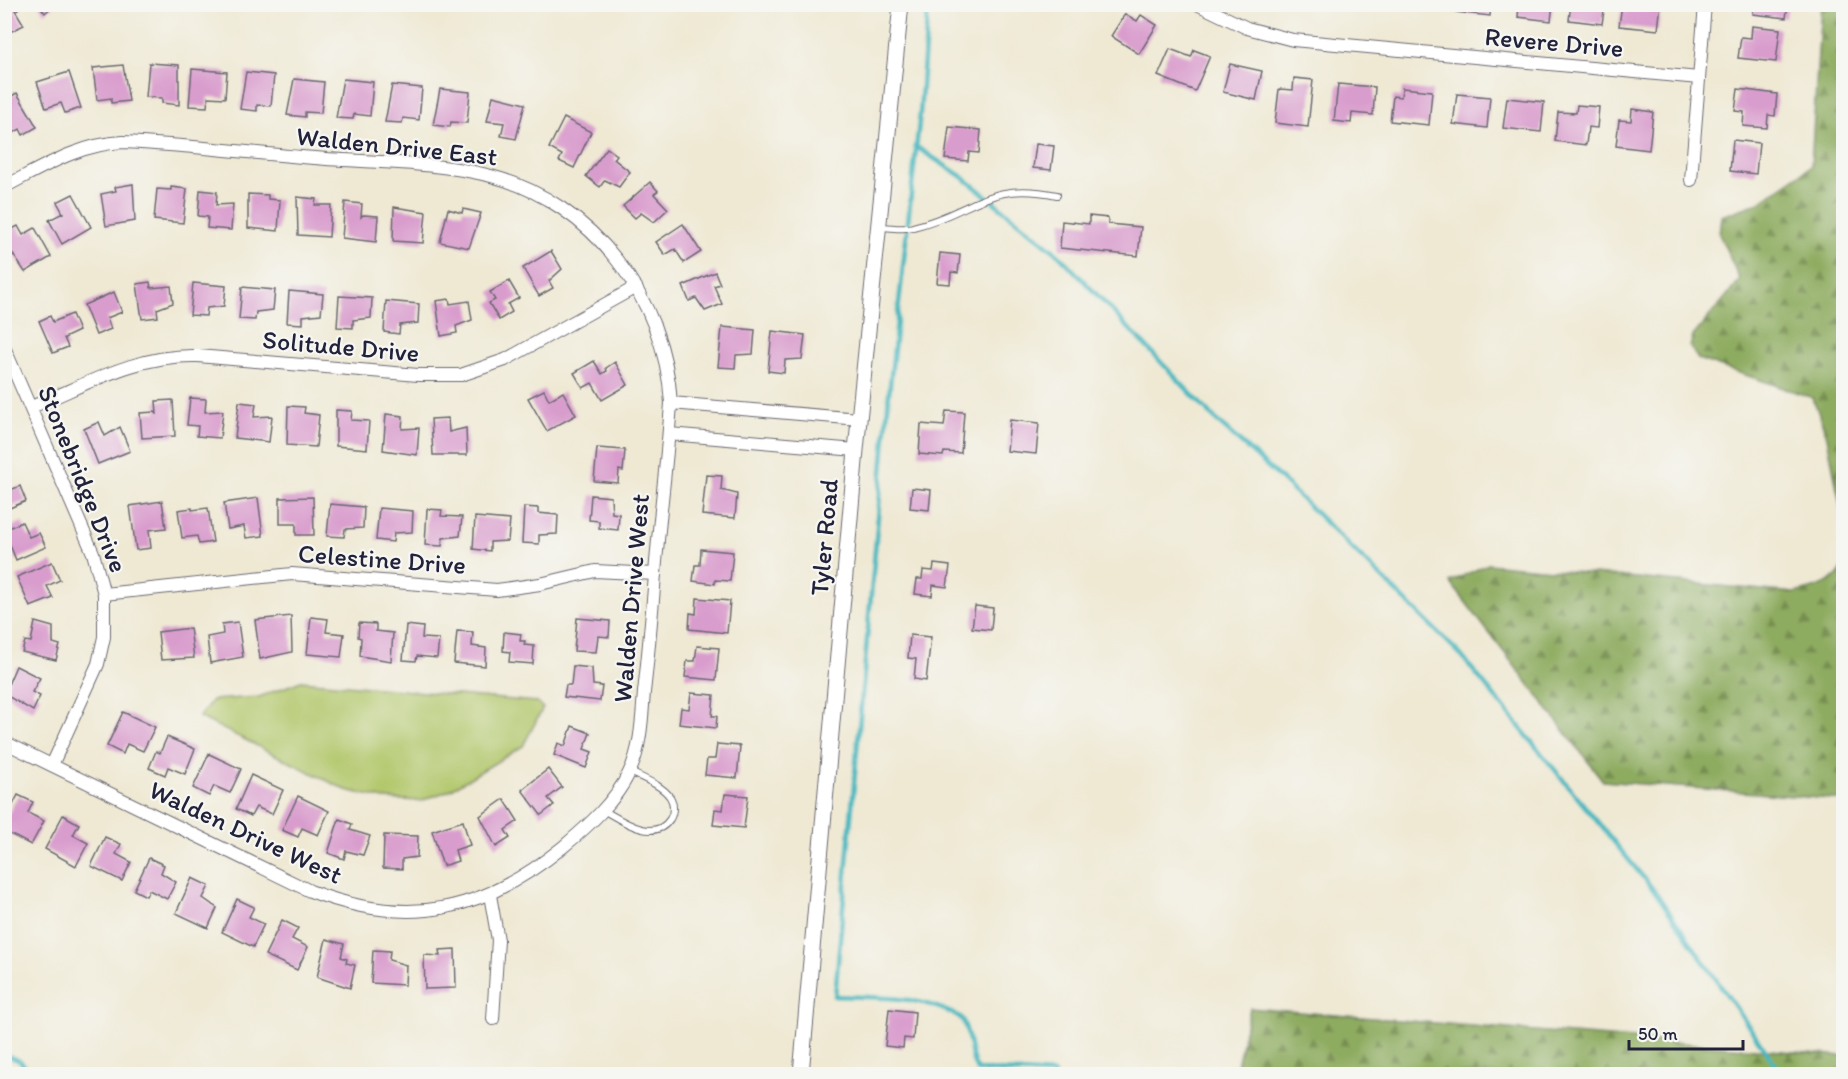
<svg xmlns="http://www.w3.org/2000/svg" width="1848" height="1079" viewBox="0 0 1848 1079" font-family="Itim,sans-serif">
	<defs>
		<pattern id="forest-firs" width="22" height="20" patternUnits="userSpaceOnUse" patternTransform="scale(1.5)"><rect width="22" height="20" fill="#8eac60"/><path d="M5 1l3.5 6h-7zM16 11l3.5 6h-7z" fill="#748c50"/></pattern>
	</defs>
	<rect width="100%" height="100%" fill="#f6f6f2"/>
	<filter id="ink" filterUnits="userSpaceOnUse"><feTurbulence type="fractalNoise" baseFrequency=".0167" numOctaves="2"/><feDisplacementMap in="SourceGraphic" scale="12" xChannelSelector="R" yChannelSelector="G"/><feConvolveMatrix kernelMatrix="1 2 1 2 8 2 1 2 1" color-interpolation-filters="sRGB"/></filter>
	<filter id="wash" filterUnits="userSpaceOnUse"><feTurbulence type="fractalNoise" baseFrequency=".008" numOctaves="4" result="noise"/><feDisplacementMap in="SourceGraphic" scale="24" xChannelSelector="R" yChannelSelector="G"/><feGaussianBlur stdDeviation="1.35" result="paint"/><feColorMatrix in="noise" values="0 0 0 0 0 0 0 0 0 0 0 0 0 0 0 0 0 1.4 0 .05"/><feComposite in="paint" operator="in"/></filter>
	<g filter="url(#wash)">
		<rect width="100%" height="100%" fill="#efe9d4"/>
		<!-- green -->
		<path fill="#b3c86d" stroke="#6a7554" stroke-width="1.5" d="M301 681 536 702 543 708 523 746 450 790 421 801 384 799 346 790 199 717 212 700 259 697Z"/>
		<!-- forest -->
		<g fill="url(#forest-firs)" stroke="#58674e" stroke-width="1.5">
			<path d="M1821 5H1844L1843 519 1827 437 1813 398 1698 359 1690 347 1693 336 1740 280 1719 234 1721 216 1758 203 1811 166Z"/>
			<path d="M1488 564 1794 593C1811 589 1838 584 1843 565V800L1603 781 1450 582Z"/>
			<path d="M1250 1008 1843 1056V1074H1235Z"/>
		</g>
		<g fill="none" stroke-linecap="round" stroke-linejoin="round">
			<!-- stream -->
			<g stroke="#49b8c0" stroke-width="4.5">
				<path d="M928 4 920 113 889 394 835 996C879 998 923 994 962 1019 971 1035 970 1063 978 1070L1054 1074"/>
				<path d="M915 146 964 178 1059 255 1218 422 1279 477 1459 653 1656 893 1782 1074"/>
				<path d="M4 1054 20 1061 32 1074"/>
			</g>
		</g>
		<g id="blocks">
			<!-- building -->
			<g fill="#d99dcd">
				<path d="M4 4H16L18 9 15 10 24 25 4 35Z"/>
				<path d="M38 4H55L45 13Z"/>
				<path d="M1407 4H1425V8Z"/>
				<path d="M1457 4H1491L1490 16 1456 12Z"/>
				<path d="M1519 4H1553L1551 21 1518 17Z"/>
				<path d="M1571 4H1605L1602 24 1569 20Z"/>
				<path d="M1622 4H1661L1658 30 1619 26Z"/>
				<path d="M1754 4H1788L1786 18 1753 14Z"/>
				<path d="M1125 14 1137 21 1141 15 1157 25 1139 54 1111 36Z"/>
				<path d="M1752 26 1780 29 1776 62 1738 58 1741 37 1751 38Z"/>
				<path d="M1170 49 1191 57 1194 50 1210 56 1195 91 1158 76Z"/>
				<path d="M149 63 179 65V105L162 103V98L146 97Z"/>
				<path d="M1230 64 1262 71 1256 100 1223 92Z"/>
				<path d="M123 65 129 101 111 103V98L97 100 93 68Z"/>
				<path d="M192 69 227 72 225 98 208 97 207 107 189 106Z"/>
				<path d="M69 72 81 108 65 113 61 103 46 108 37 82Z"/>
				<path d="M246 72 274 75 271 106 257 105V111L240 109Z"/>
				<path d="M1294 78 1313 80 1308 127 1275 123 1279 89 1293 90Z"/>
				<path d="M294 79 324 82 321 113 305 112V117L287 115Z"/>
				<path d="M343 79 373 82 370 116 354 114 353 119 336 118Z"/>
				<path d="M1338 84 1375 87 1373 115 1352 113 1351 123 1334 121Z"/>
				<path d="M392 85 422 88 419 120 403 118 402 123 385 122Z"/>
				<path d="M1402 88 1432 91 1429 125 1390 121 1393 96 1401 97Z"/>
				<path d="M440 89 470 92 467 123 451 122 450 127 433 125Z"/>
				<path d="M1738 89 1777 94 1775 116 1768 115 1767 128 1743 126 1744 112 1735 111Z"/>
				<path d="M17 93 37 127 23 135 20 129 8 136 4 130V100Z"/>
				<path d="M1457 94 1490 97 1487 128 1453 124Z"/>
				<path d="M493 96 525 104 516 139 501 136 504 123 487 121Z"/>
				<path d="M1507 98 1544 102 1541 132 1503 128Z"/>
				<path d="M1577 105 1599 107 1597 128 1588 127 1586 145 1555 141 1558 112 1576 113Z"/>
				<path d="M1632 109 1653 112 1649 150 1616 146 1619 120 1631 121Z"/>
				<path d="M564 118 591 132 574 168 559 161 562 155 549 148Z"/>
				<path d="M949 127 981 130 979 153 969 152 968 161 945 159Z"/>
				<path d="M1733 140 1759 143 1756 174 1730 171Z"/>
				<path d="M1036 144 1054 146 1051 170 1033 168Z"/>
				<path d="M607 148 617 155 614 159 630 172 619 187 605 180 600 187 586 176Z"/>
				<path d="M650 182 658 191 654 194 668 209 654 222 641 213 635 218 623 206Z"/>
				<path d="M133 184 135 221 106 226 101 194 116 191 115 187Z"/>
				<path d="M171 187 187 189 183 223 154 220 157 189 171 190Z"/>
				<path d="M200 190 217 192 216 205 233 204 231 230 207 228 208 217 198 216Z"/>
				<path d="M73 194 91 227 62 244 49 220 63 213 57 202Z"/>
				<path d="M248 194 268 195V199L280 200 278 231 248 228Z"/>
				<path d="M297 197 316 199 315 205H331L329 237 298 235Z"/>
				<path d="M345 202 362 204 361 217 363 215 378 216 376 242 342 238Z"/>
				<path d="M394 207 426 212 423 243 393 241Z"/>
				<path d="M448 209 462 213 463 209 481 213 469 248 440 242Z"/>
				<path d="M1089 216 1108 218V224L1141 227 1138 256 1060 248 1062 221 1089 224Z"/>
				<path d="M683 224 701 252 684 263 675 249 665 255 656 242Z"/>
				<path d="M18 226 23 235 35 228 51 257 25 272 4 241V233Z"/>
				<path d="M551 251 562 269 549 281 553 288 539 296 523 268Z"/>
				<path d="M940 253 960 255 958 273 951 272 950 284 937 283Z"/>
				<path d="M715 272 720 284 714 286 722 304 705 311 696 298 689 301 683 286Z"/>
				<path d="M509 281 519 298 508 304 512 312 499 320 489 303 495 300 490 292Z"/>
				<path d="M150 282 151 288 171 286 173 303 157 309 158 317 142 319 137 284Z"/>
				<path d="M193 283 226 286 224 306 207 308 206 316 190 315Z"/>
				<path d="M242 287 275 290 273 310 256 312 255 320 239 319Z"/>
				<path d="M289 291 323 294 321 314 303 316V324L287 323Z"/>
				<path d="M114 292 122 312 107 318 111 329 96 335 84 305Z"/>
				<path d="M339 296 372 298 371 318 353 320V328L337 327Z"/>
				<path d="M449 299 450 304 469 301 472 320 456 326 457 333 441 336 436 301Z"/>
				<path d="M386 301 419 304 418 323 400 325 399 334 384 332Z"/>
				<path d="M72 314 79 331 64 338 68 347 53 353 39 321 50 316 53 322Z"/>
				<path d="M722 327 755 330 753 354 736 355 735 368 718 367Z"/>
				<path d="M772 331 805 335 802 359 785 360 784 373 768 371Z"/>
				<path d="M594 361 602 374 607 371 606 368 615 362 628 385 602 400 592 383 583 388 574 373Z"/>
				<path d="M544 390 549 400 563 392 576 415 547 431 528 398Z"/>
				<path d="M190 398 206 399 205 412 223 411 220 438 197 436 198 426 187 425Z"/>
				<path d="M173 400 175 436 142 438 140 413 155 412 157 414 156 401Z"/>
				<path d="M239 402 256 404 254 417 272 416 269 442 235 438Z"/>
				<path d="M288 406 305 407 304 413 319 415 316 447 287 445Z"/>
				<path d="M336 410 352 411 351 420 369 421 367 449 336 446Z"/>
				<path d="M946 411 964 412 961 453 944 452 943 456 919 454 921 424 944 426Z"/>
				<path d="M386 414 403 416 402 429 419 428 417 455 383 450Z"/>
				<path d="M448 418 449 432 466 428 467 455H433L431 419Z"/>
				<path d="M1010 420 1039 423 1036 454 1007 451Z"/>
				<path d="M99 422 105 436 120 427 130 451 98 464 84 429Z"/>
				<path d="M597 448 625 450 623 471 619 470 618 483 594 481Z"/>
				<path d="M706 475 722 476 721 490 737 494 735 518 702 515Z"/>
				<path d="M5 482 8 491 20 486 26 501 5 510Z"/>
				<path d="M912 488 931 490 929 510 910 508Z"/>
				<path d="M591 495 611 497 612 513 619 514 618 530 599 528V521L589 520Z"/>
				<path d="M313 497 314 535H296V524H280V498Z"/>
				<path d="M258 498 263 536 246 538 244 526 228 529 224 503Z"/>
				<path d="M162 501 166 528 149 530 151 548 136 550 130 506Z"/>
				<path d="M330 504 364 507 363 528 345 529 344 537 327 536Z"/>
				<path d="M524 507 538 508V513L558 515 557 534 539 535V544L522 543Z"/>
				<path d="M192 508V510L208 508 213 542 199 544 197 536 182 538 178 510Z"/>
				<path d="M379 508 413 511 412 532 394 533 393 542 376 540Z"/>
				<path d="M427 509 442 510 441 516 462 517 460 536 443 538 442 546 425 545Z"/>
				<path d="M475 517 510 520 508 541 490 542V551L473 549Z"/>
				<path d="M22 522 29 537 39 533 46 547 16 560 4 530Z"/>
				<path d="M701 549 733 552 730 581 715 580V584L693 581 695 565H700Z"/>
				<path d="M52 562 60 580 47 586 53 598 30 607 17 577Z"/>
				<path d="M934 564 950 566 947 587 933 585 932 596 915 594 917 579H922L923 570 933 571Z"/>
				<path d="M697 598 730 601 727 633 689 629 690 613 696 614Z"/>
				<path d="M975 606 993 608 991 630 972 628Z"/>
				<path d="M291 616 292 652 260 659 255 620Z"/>
				<path d="M311 617 328 619 326 632 344 634 341 657 307 654Z"/>
				<path d="M577 618 610 621 609 637 598 636 596 652 574 651Z"/>
				<path d="M35 622 53 627V643L60 645 56 660 22 652 25 641 31 642Z"/>
				<path d="M238 622 243 657 210 663 207 637 223 634 222 624Z"/>
				<path d="M359 623 376 624V631L393 633 391 661 360 656 361 638 358 637Z"/>
				<path d="M406 625 423 627 422 638 439 639 437 658 417 656 416 661 403 660Z"/>
				<path d="M190 628 194 658 161 660 158 632Z"/>
				<path d="M457 631 473 632 472 646 486 648 485 666 454 663Z"/>
				<path d="M504 632 521 634 520 641H525L524 645 534 646 533 664 509 662 510 652 503 651Z"/>
				<path d="M910 635 931 637 926 681 914 679 916 659 908 658Z"/>
				<path d="M697 646 719 648 716 680 685 677 687 661H695Z"/>
				<path d="M16 666 40 678 32 692 40 696 33 711 4 694Z"/>
				<path d="M573 666 592 668 593 685 602 686 600 701 564 697 566 685H571Z"/>
				<path d="M691 693 714 695 712 716H717L716 728 679 724 681 708 689 709Z"/>
				<path d="M123 712 155 727 143 751 127 744 123 754 107 746Z"/>
				<path d="M572 726 590 733 584 749 592 752 586 768 554 755 558 743 565 746Z"/>
				<path d="M167 737 195 749 185 774 168 767 165 775 149 768 156 751 160 753Z"/>
				<path d="M717 744 740 746 737 778 705 775 707 759H715Z"/>
				<path d="M209 754 241 769 230 793 214 786 209 796 193 788Z"/>
				<path d="M548 769 562 787 548 798 554 805 541 815 522 790Z"/>
				<path d="M251 775 283 790 272 814 256 807 251 816 236 809Z"/>
				<path d="M725 794 748 796 744 828 713 825 715 809 723 810Z"/>
				<path d="M18 795 33 802 28 813 44 821 31 845 4 831V822Z"/>
				<path d="M298 796 329 811 318 835 302 828 298 837 282 830Z"/>
				<path d="M504 799 518 821 505 830 510 838 496 847 480 816Z"/>
				<path d="M63 815 79 824 73 835 88 843 76 866 45 849Z"/>
				<path d="M339 819 352 824 350 830 370 836 363 855 346 851 344 859 328 853Z"/>
				<path d="M463 821 470 845 455 850 458 861 443 866 432 831Z"/>
				<path d="M384 835 418 836 417 857 402 859V869L383 868Z"/>
				<path d="M105 837 121 844 116 854 131 862 122 881 91 866Z"/>
				<path d="M149 858 164 865 161 873 176 882 167 899 149 890 146 896 134 890Z"/>
				<path d="M192 878 209 886 203 898 217 908 208 928 176 913Z"/>
				<path d="M237 899 254 907 249 917 264 924 253 947 222 932Z"/>
				<path d="M282 920 298 928 292 939 308 947 297 970 265 955Z"/>
				<path d="M326 939 344 944 341 957 347 959 346 963 355 965 350 988 317 977Z"/>
				<path d="M455 949 456 988 425 989 424 955 440 956 439 950Z"/>
				<path d="M373 950 390 951 389 960 406 965 405 985 371 983Z"/>
				<path d="M889 1009 915 1012 913 1039 904 1038 903 1048 885 1046Z"/>
				<path d="M861 1071 883 1073V1074H861Z"/>
			</g>
		</g>
	</g>
	<g filter="url(#ink)">
		<use href="#blocks" fill-opacity="0" stroke="#6a6871" stroke-width="1.5"/>
		<g fill="none" stroke-linecap="round" stroke-linejoin="round">
			<!-- service casing -->
			<g stroke="#6a6871" stroke-width="8">
				<g id="service">
					<path d="M881 227C891 227 904 230 913 227 973 213 986 180 1057 195"/>
					<path d="M603 810C621 820 654 844 670 819 674 812 674 803 670 797 662 785 642 778 630 772"/>
				</g>
			</g>
			<!-- minor casing -->
			<g stroke="#6a6871" stroke-width="14">
				<g id="minor">
					<path d="M1197 4 1247 28 1293 40 1699 78"/>
					<path d="M1691 180 1705 4"/>
					<path d="M4 187C43 167 79 144 123 142 187 145 250 153 314 158 372 163 434 161 491 176 593 203 665 298 671 403 667 465 658 526 654 588 651 623 648 658 644 692 642 718 641 749 629 773 615 802 588 826 563 847 483 912 409 929 310 891L4 742"/>
					<path d="M4 347 93 553 104 594V637L98 664 52 765"/>
					<path d="M671 403 859 419"/>
					<path d="M31 407C86 385 136 354 198 356L418 375H461L505 360 636 287"/>
					<path d="M669 434 856 450"/>
					<path d="M104 594 292 574 497 590 540 584 595 571 655 574"/>
					<path d="M490 895 498 940 493 1019"/>
				</g>
			</g>
			<!-- tertiary casing -->
			<g stroke="#6a6871" stroke-width="17">
				<path id="tertiary" d="M801 1074 856 450 901 4"/>
			</g>
			<!-- service -->
			<use href="#service" stroke="#fff" stroke-width="6"/>
			<!-- minor -->
			<use href="#minor" stroke="#fff" stroke-width="12"/>
			<!-- tertiary -->
			<use href="#tertiary" stroke="#fff" stroke-width="15"/>
		</g>
	</g>
	<g text-anchor="middle" dominant-baseline="central" stroke-width="4.5" stroke-linejoin="round" paint-order="stroke">
		<!-- street labels -->
		<g font-size="26" fill="#22223b" stroke="#f6f6f2">
			<text transform="translate(1554 42) rotate(5)">Revere Drive</text>
			<text transform="translate(397 146) rotate(6)">Walden Drive East</text>
			<text transform="translate(341 346) rotate(5)">Solitude Drive</text>
			<text transform="translate(83 479) rotate(68)">Stonebridge Drive</text>
			<text transform="translate(824 537) rotate(-85)">Tyler Road</text>
			<text transform="translate(382 559) rotate(4)">Celestine Drive</text>
			<text transform="translate(631 598) rotate(-85)">Walden Drive West</text>
			<text transform="translate(246 832) rotate(25)">Walden Drive West</text>
		</g>
	</g>
	<!-- margin -->
	<rect width="1848" height="1079" fill="none" stroke="#f6f6f2" stroke-width="24"/>
	<!-- scale -->
	<path d="M1629 1040v9h114v-9" fill="none" stroke="#22223b" stroke-width="3"/>
	<text x="1638" y="1040" font-size="18" fill="#22223b" stroke="#f6f6f2" stroke-width="4.5" paint-order="stroke">50 m</text>
</svg>
